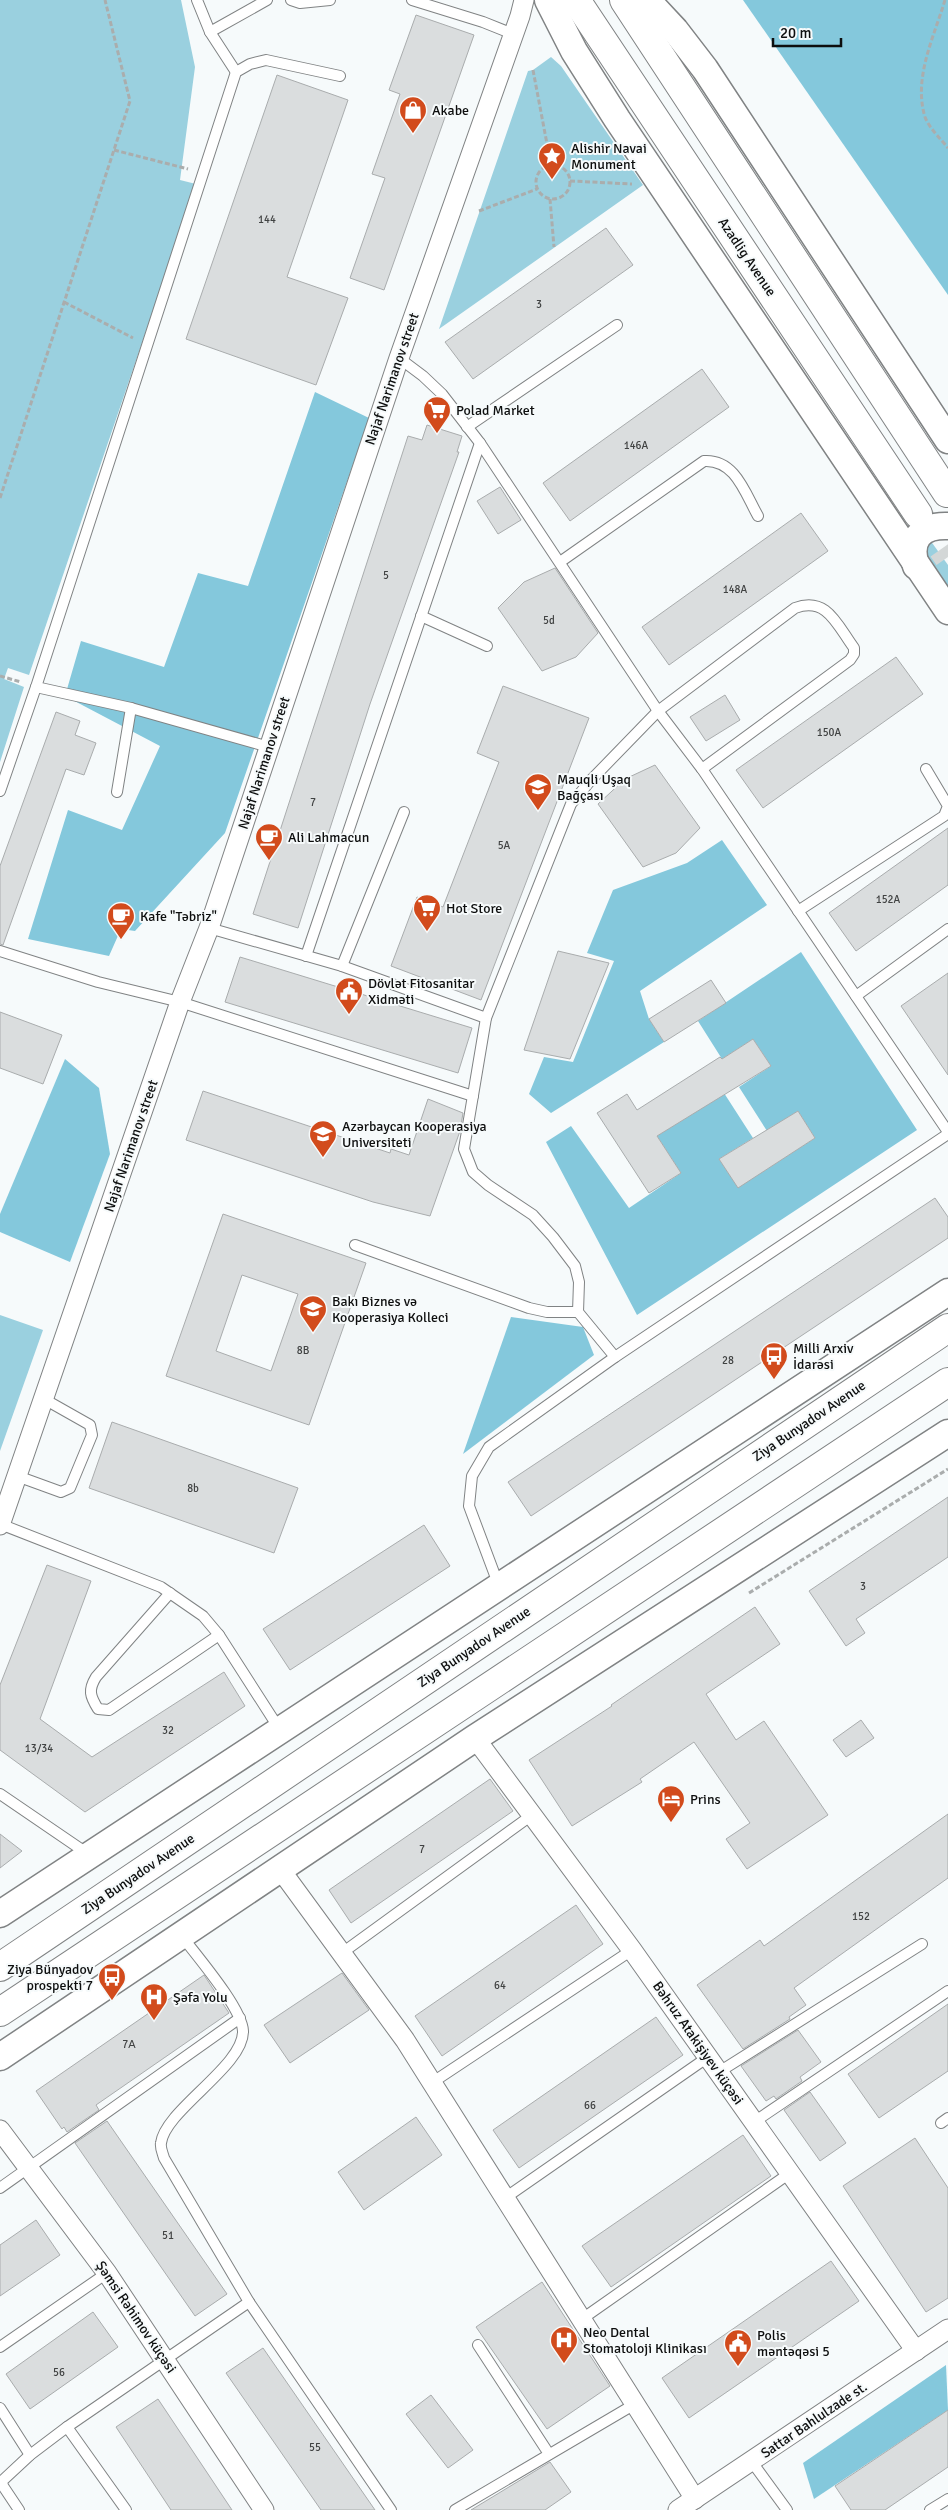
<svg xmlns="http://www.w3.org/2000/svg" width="948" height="2510" viewBox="0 0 948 2510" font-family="Signika,sans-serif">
	<rect width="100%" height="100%" fill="#f6fafb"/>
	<!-- green -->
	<g fill="#9ad0df">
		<path d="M0 0H181L195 67 180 180 196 184 29 675 8 668 4 679 24 687 0 762Z"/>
		<path d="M551 57 561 66 643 185 439 329 528 71 533 70Z"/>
		<path d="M930 540 948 565V589L919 548Z"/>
		<path d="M0 1315 43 1330 0 1451Z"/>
	</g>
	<!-- forest -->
	<g fill="#84c8dc">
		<path d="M743 0H948V295Z"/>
		<path d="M315 392 369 418 225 833 135 931 121 929 109 956 28 939 68 810 122 830 160 746 65 696 81 641 164 667 198 573 248 586Z"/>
		<path d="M722 840 767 905 640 991 649 1019 664 1042 551 1113 529 1094 544 1057 573 1062 614 961 587 953 613 890 687 863Z"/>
		<path d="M801 952 917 1130 637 1315 546 1142 571 1126 629 1208 681 1173 657 1136 724 1093 753 1138 719 1159 738 1187 815 1138 798 1111 767 1131 739 1087 771 1066 753 1039 722 1059 698 1021Z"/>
		<path d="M65 1059 99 1088 110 1154 70 1262 0 1232V1214Z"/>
		<path d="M511 1317 583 1327 594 1355 463 1454Z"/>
		<path d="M946 2365 948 2410 814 2499 803 2463Z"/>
	</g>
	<!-- building -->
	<g fill="#daddde" stroke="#a9acad" fill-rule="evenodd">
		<path d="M416 15 474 35 384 290 350 278 385 178 372 174 400 94 389 90Z"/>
		<path d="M277 75 348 100 287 277 348 298 316 385 186 339Z"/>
		<path d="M606 228 633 265 473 379 445 342Z"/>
		<path d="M702 369 729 407 570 521 543 483Z"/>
		<path d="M427 425 462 436 457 452H459L370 704 298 928 253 914 408 436 422 440Z"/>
		<path d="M500 487 521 520 498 534 477 501Z"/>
		<path d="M801 513 828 551 669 665 642 627Z"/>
		<path d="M555 568 598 633 576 657 542 671 498 608 524 582Z"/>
		<path d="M896 657 923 694 763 808 736 770Z"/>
		<path d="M503 686 589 718 481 1000 391 966 417 897 443 907 499 762 477 753Z"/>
		<path d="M725 695 740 720 706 741 690 717Z"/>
		<path d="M56 712 80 721 75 735 96 743 84 775 66 769 3 945 0 944V866Z"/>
		<path d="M655 765 700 828 676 853 643 867 598 804 625 779Z"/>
		<path d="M948 828V885L856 951 829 913Z"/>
		<path d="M558 951 609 963 570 1059 524 1050Z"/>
		<path d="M240 957 472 1028 458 1073 225 1002Z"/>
		<path d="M948 973V1075L901 1006Z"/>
		<path d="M711 980 726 1003 664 1042 649 1019Z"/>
		<path d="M0 1012 62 1035 43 1084 0 1068Z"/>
		<path d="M753 1039 771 1066 657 1136 681 1173 649 1193 597 1113 627 1094 637 1110 720 1057 722 1059Z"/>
		<path d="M203 1091 390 1153 391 1149 409 1155 428 1099 463 1113 460 1131 430 1216 373 1202 186 1140Z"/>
		<path d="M798 1111 815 1138 738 1188 719 1159Z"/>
		<path d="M935 1198 948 1217V1238L531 1516 508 1482Z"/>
		<path d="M223 1214 366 1263 309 1425 166 1376ZM242 1275 298 1294 271 1371 216 1351Z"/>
		<path d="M112 1422 298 1488 274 1553 89 1488Z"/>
		<path d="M948 1497V1557L856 1619 865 1633 846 1646 809 1591Z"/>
		<path d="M424 1525 450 1566 290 1670 263 1629Z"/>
		<path d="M47 1565 91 1581 40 1719 92 1757 224 1672 245 1706 85 1812 0 1750V1685Z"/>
		<path d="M755 1607 780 1644 706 1694 736 1740 764 1721 828 1815 747 1869 726 1839 750 1823 694 1742 640 1779 642 1782 572 1826 529 1760 612 1706 611 1705Z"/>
		<path d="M861 1720 874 1738 846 1757 833 1740Z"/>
		<path d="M490 1779 513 1811 351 1923 329 1890Z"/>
		<path d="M948 1814V1878L794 1988 806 2005 789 2017 790 2019 743 2049 697 1985 760 1940 764 1946Z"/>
		<path d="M0 1834 22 1851 0 1868Z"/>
		<path d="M576 1905 603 1944 442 2056 415 2016Z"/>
		<path d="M342 1973 369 2010 290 2063 264 2025Z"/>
		<path d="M204 1975 229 2013 96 2105 99 2110 67 2132 64 2127 62 2129 36 2091Z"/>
		<path d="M948 2004V2071L879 2118 848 2074Z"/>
		<path d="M656 2017 683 2055 519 2168 493 2130Z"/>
		<path d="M798 2030 821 2062 800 2077 802 2081 776 2099 774 2096 766 2101 741 2066Z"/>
		<path d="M810 2092 846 2143 820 2161 784 2110Z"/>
		<path d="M416 2117 442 2155 364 2210 338 2172Z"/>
		<path d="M107 2121 227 2294 195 2316 75 2143Z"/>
		<path d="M743 2135 771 2176 611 2287 582 2246Z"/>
		<path d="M915 2138 948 2188V2298L926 2312 843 2186Z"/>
		<path d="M36 2220 60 2255 0 2296V2245Z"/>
		<path d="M831 2261 859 2301 689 2418 662 2378Z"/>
		<path d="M542 2282 610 2386 547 2429 476 2327Z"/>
		<path d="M93 2312 118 2347 30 2409 6 2374Z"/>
		<path d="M263 2348 375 2510H321L226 2373Z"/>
		<path d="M431 2395 473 2450 448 2468 406 2414Z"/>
		<path d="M158 2399 232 2510H171L116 2427Z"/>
		<path d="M948 2410V2467L885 2510H851L835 2486Z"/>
		<path d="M550 2462 571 2492 545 2510H471Z"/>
	</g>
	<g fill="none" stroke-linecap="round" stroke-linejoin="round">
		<!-- primary-tunnel -->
		<path stroke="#d3d7d7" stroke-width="28" stroke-dasharray="28 14" stroke-linecap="butt" d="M918 514 948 557"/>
		<!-- service casing -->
		<g stroke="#808384" stroke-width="12">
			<g id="service">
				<path d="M197 0 210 32 236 72"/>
				<path d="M291 0 300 3 330 0"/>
				<path d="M412 0 483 22 513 34"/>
				<path d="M210 32 267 0"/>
				<path d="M399 358 423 376 442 394 480 443 658 711 702 769 948 1132"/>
				<path d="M467 427 617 325"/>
				<path d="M560 562 704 461C735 459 745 493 758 516"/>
				<path d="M421 616 487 646"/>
				<path d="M269 747 131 708 36 687 236 72 250 64 266 60 340 76"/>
				<path d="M0 791 36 687"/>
				<path d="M117 792 131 708"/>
				<path d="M798 911 944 816 948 806 926 769"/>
				<path d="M209 928 342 966 486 1018"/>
				<path d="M0 951 98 982 180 1002 473 1096"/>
				<path d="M306 956 480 443"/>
				<path d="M342 966 404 812"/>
				<path d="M856 996 948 929"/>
				<path d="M355 1245 529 1308 547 1312H578"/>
				<path d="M615 1357 578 1312 579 1282 575 1266 553 1237 533 1215 488 1185 473 1172 464 1149 486 1018 571 804 591 780 658 711 795 608C827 596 837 625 854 648V654L850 660 702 769"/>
				<path d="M17 1476 61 1492 70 1488 92 1435 90 1425 44 1399"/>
				<path d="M0 1524 161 1587 203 1616 219 1635 280 1730"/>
				<path d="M499 1586 469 1506 472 1476 489 1447 615 1357 948 1134"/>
				<path d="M170 1593 96 1677C88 1690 90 1696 98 1709L109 1710 219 1635"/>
				<path d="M0 1794 88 1854"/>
				<path d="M181 1935C196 1955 242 2008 243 2031 244 2066 165 2110 161 2143 160 2148 163 2154 164 2158L249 2302 391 2510"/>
				<path d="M342 1953 532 1815"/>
				<path d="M719 2072 922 1944"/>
				<path d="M433 2082 632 1950"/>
				<path d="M754 2122 948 1991"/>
				<path d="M941 2123 948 2118"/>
				<path d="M0 2188 240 2018"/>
				<path d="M505 2198 708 2057"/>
				<path d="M582 2319 790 2173"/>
				<path d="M478 2345 549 2454"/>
				<path d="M0 2347 107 2273"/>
				<path d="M0 2408 30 2455"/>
				<path d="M752 2462 787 2510"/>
				<path d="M19 2510 3 2486 2 2481 30 2455 67 2427"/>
				<path d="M126 2510 67 2427 249 2302"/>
				<path d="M455 2510 635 2404"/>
				<path d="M930 2510 948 2499"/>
			</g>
		</g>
		<!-- minor casing -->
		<g stroke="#808384" stroke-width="21">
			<g id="minor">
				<path d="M0 1525 180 1002 209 928 399 358 520 16 524 0"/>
				<path d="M475 1738 632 1950 916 2351"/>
				<path d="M280 1869 405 2040 695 2499"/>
				<path d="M0 2130 107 2273 264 2510"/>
				<path d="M678 2510 948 2329"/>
			</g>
		</g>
		<!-- secondary casing -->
		<g stroke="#808384" stroke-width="29">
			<g id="secondary">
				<path d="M548 0 574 51 617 119 948 611"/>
				<path d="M647 0 675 30 705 69 948 440"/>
				<path d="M916 566C908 540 920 525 948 526"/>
				<path d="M0 1914 948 1292"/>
				<path d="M0 2057 475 1738 948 1433"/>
			</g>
		</g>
		<!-- primary casing -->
		<g stroke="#808384" stroke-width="30">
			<g id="primary">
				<path d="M576 0 918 514"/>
				<path d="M624 0 947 493"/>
				<path d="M0 1967 948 1328"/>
				<path d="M0 2012 948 1382"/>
			</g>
		</g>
		<!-- path -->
		<g stroke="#aaadad" stroke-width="3" stroke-dasharray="5 2.5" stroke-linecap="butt">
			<path d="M945 0C934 37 913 78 925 117 929 128 941 139 948 148"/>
			<path d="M533 70 551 165"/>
			<path d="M114 150 188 169"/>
			<circle cx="553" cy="182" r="17"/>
			<path d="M570 181 632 184"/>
			<path d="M550 199 554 247"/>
			<path d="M479 211 537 189"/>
			<path d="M64 302 133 338"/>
			<path d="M0 498 130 101 105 0"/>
			<path d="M0 676 21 682"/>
			<path d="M749 1593 948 1469"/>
		</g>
		<!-- service -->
		<use href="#service" stroke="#fff" stroke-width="10"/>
		<!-- minor -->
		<use href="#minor" stroke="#fff" stroke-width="19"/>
		<!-- secondary -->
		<use href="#secondary" stroke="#fff" stroke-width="26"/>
		<!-- primary -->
		<use href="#primary" stroke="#fff" stroke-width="28"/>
	</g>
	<!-- icons -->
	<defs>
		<g id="shop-pin" transform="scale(1.4375)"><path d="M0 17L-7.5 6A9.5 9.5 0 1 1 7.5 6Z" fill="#d24b1c" stroke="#f6fafb"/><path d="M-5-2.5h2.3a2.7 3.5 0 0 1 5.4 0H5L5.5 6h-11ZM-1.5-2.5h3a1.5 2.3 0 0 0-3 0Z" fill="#fff"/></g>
		<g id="sight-pin" transform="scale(1.4375)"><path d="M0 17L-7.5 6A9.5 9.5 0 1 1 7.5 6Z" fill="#d24b1c" stroke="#f6fafb"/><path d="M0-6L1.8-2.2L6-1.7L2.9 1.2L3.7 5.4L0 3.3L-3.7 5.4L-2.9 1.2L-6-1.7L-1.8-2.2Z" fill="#fff"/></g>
		<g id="supermarket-pin" transform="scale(1.4375)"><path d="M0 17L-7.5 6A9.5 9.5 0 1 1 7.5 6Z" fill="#d24b1c" stroke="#f6fafb"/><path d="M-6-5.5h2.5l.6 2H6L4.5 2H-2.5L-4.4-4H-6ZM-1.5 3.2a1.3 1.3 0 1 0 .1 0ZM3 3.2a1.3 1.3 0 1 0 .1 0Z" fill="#fff"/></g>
		<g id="school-pin" transform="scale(1.4375)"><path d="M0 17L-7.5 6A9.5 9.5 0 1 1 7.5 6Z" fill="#d24b1c" stroke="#f6fafb"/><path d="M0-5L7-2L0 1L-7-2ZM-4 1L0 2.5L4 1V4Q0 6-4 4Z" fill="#fff"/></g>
		<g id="cafe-pin" transform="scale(1.4375)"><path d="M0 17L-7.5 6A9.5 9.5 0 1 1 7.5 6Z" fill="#d24b1c" stroke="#f6fafb"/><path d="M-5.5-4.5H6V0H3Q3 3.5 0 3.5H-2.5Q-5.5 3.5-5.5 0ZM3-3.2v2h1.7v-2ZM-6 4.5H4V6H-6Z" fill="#fff"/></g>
		<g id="civic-pin" transform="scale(1.4375)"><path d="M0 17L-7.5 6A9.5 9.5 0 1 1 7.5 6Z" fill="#d24b1c" stroke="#f6fafb"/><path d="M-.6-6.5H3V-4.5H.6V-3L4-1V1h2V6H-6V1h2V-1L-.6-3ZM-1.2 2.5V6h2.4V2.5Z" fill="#fff"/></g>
		<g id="university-pin" transform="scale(1.4375)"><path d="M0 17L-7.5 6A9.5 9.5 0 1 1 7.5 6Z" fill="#d24b1c" stroke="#f6fafb"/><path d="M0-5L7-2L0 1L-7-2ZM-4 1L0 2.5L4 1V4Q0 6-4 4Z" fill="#fff"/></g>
		<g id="bus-pin" transform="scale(1.4375)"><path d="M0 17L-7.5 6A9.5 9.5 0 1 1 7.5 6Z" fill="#d24b1c" stroke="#f6fafb"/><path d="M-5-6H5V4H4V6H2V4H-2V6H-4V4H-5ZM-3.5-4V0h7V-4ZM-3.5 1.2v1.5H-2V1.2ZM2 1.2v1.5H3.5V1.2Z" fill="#fff"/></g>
		<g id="hotel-pin" transform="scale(1.4375)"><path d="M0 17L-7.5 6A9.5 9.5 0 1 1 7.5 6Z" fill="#d24b1c" stroke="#f6fafb"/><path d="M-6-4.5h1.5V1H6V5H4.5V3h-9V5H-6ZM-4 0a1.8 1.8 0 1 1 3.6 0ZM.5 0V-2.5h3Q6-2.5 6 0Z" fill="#fff"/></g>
		<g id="hospital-pin" transform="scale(1.4375)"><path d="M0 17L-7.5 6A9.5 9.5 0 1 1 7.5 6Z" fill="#d24b1c" stroke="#f6fafb"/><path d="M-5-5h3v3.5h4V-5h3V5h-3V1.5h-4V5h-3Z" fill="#fff"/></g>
	</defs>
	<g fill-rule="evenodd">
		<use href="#shop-pin" x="413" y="110"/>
		<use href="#sight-pin" x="552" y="156"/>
		<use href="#supermarket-pin" x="437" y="410"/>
		<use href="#school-pin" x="538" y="787"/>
		<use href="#cafe-pin" x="269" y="837"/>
		<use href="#supermarket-pin" x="427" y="908"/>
		<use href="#cafe-pin" x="121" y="916"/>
		<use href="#civic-pin" x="349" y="991"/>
		<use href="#university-pin" x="323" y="1134"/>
		<use href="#university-pin" x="313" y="1309"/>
		<use href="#bus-pin" x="774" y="1356"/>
		<use href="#hotel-pin" x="671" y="1799"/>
		<use href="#bus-pin" x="112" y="1977"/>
		<use href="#hospital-pin" x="154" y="1997"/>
		<use href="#hospital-pin" x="564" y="2340"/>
		<use href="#civic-pin" x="738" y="2343"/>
	</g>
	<g text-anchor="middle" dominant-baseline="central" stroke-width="4" stroke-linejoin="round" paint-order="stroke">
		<!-- number labels -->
		<g font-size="11" fill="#404242">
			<text x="267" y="219">144</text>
			<text x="539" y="304">3</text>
			<text x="636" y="445">146A</text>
			<text x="386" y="575">5</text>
			<text x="735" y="589">148A</text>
			<text x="549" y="620">5d</text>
			<text x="829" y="732">150A</text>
			<text x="313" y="802">7</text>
			<text x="504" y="845">5A</text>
			<text x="888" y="899">152A</text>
			<text x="303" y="1350">8B</text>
			<text x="728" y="1360">28</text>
			<text x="193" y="1488">8b</text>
			<text x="863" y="1586">3</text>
			<text x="168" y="1730">32</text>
			<text x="39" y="1748">13/34</text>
			<text x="422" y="1849">7</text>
			<text x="861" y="1916">152</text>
			<text x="500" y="1985">64</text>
			<text x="129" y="2044">7А</text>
			<text x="590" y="2105">66</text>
			<text x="168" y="2235">51</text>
			<text x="59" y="2372">56</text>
			<text x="315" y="2447">55</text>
		</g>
		<!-- poi labels -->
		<g font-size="14" fill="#0d0e0e" stroke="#f6fafb" text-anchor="start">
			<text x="432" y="110">Akabe</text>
			<text x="571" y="148">Alishir Navai<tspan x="571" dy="16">Monument</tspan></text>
			<text x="456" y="410">Polad Market</text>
			<text x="557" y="779">Mauqli Uşaq<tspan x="557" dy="16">Bağçası</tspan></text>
			<text x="288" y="837">Ali Lahmacun</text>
			<text x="446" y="908">Hot Store</text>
			<text x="140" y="916">Kafe "Təbriz"</text>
			<text x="368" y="983">Dövlət Fitosanitar<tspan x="368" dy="16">Xidməti</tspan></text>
			<text x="342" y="1126">Azərbaycan Kooperasiya<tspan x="342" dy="16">Universiteti</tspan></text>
			<text x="332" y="1301">Bakı Biznes və<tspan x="332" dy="16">Kooperasiya Kolleci</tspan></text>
			<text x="793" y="1348">Milli Arxiv<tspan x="793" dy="16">İdarəsi</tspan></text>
			<text x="690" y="1799">Prins</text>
			<text x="93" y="1969" text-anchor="end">Ziya Bünyadov<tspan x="93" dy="16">prospekti 7</tspan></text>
			<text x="173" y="1997">Şəfa Yolu</text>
			<text x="583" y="2332">Neo Dental<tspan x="583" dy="16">Stomatoloji Klinikası</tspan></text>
			<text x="757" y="2335">Polis<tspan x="757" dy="16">məntəqəsi 5</tspan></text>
		</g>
		<!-- street labels -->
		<g font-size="14" fill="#0d0e0e" stroke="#f6fafb">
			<text transform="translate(747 257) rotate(56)">Azadlig Avenue</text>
			<text transform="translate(392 379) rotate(-71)">Najaf Narimanov street</text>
			<text transform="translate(264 763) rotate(-72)">Najaf Narimanov street</text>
			<text transform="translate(131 1146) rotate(-71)">Najaf Narimanov street</text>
			<text transform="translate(809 1421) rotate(-34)">Ziya Bunyadov Avenue</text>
			<text transform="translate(474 1647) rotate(-34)">Ziya Bunyadov Avenue</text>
			<text transform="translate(138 1874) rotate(-34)">Ziya Bunyadov Avenue</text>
			<text transform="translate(698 2043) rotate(55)">Bəhruz Atakişiyev küçəsi</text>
			<text transform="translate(136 2317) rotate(56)">Şəmsi Rəhimov küçəsi</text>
			<text transform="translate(814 2420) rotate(-34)">Sattar Bahlulzade st.</text>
		</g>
	</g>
	<!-- scale -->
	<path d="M773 38v8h68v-8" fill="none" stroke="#0d0e0e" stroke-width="2.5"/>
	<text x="780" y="38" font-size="15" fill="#0d0e0e" stroke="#f6fafb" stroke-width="4" paint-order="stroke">20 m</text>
</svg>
